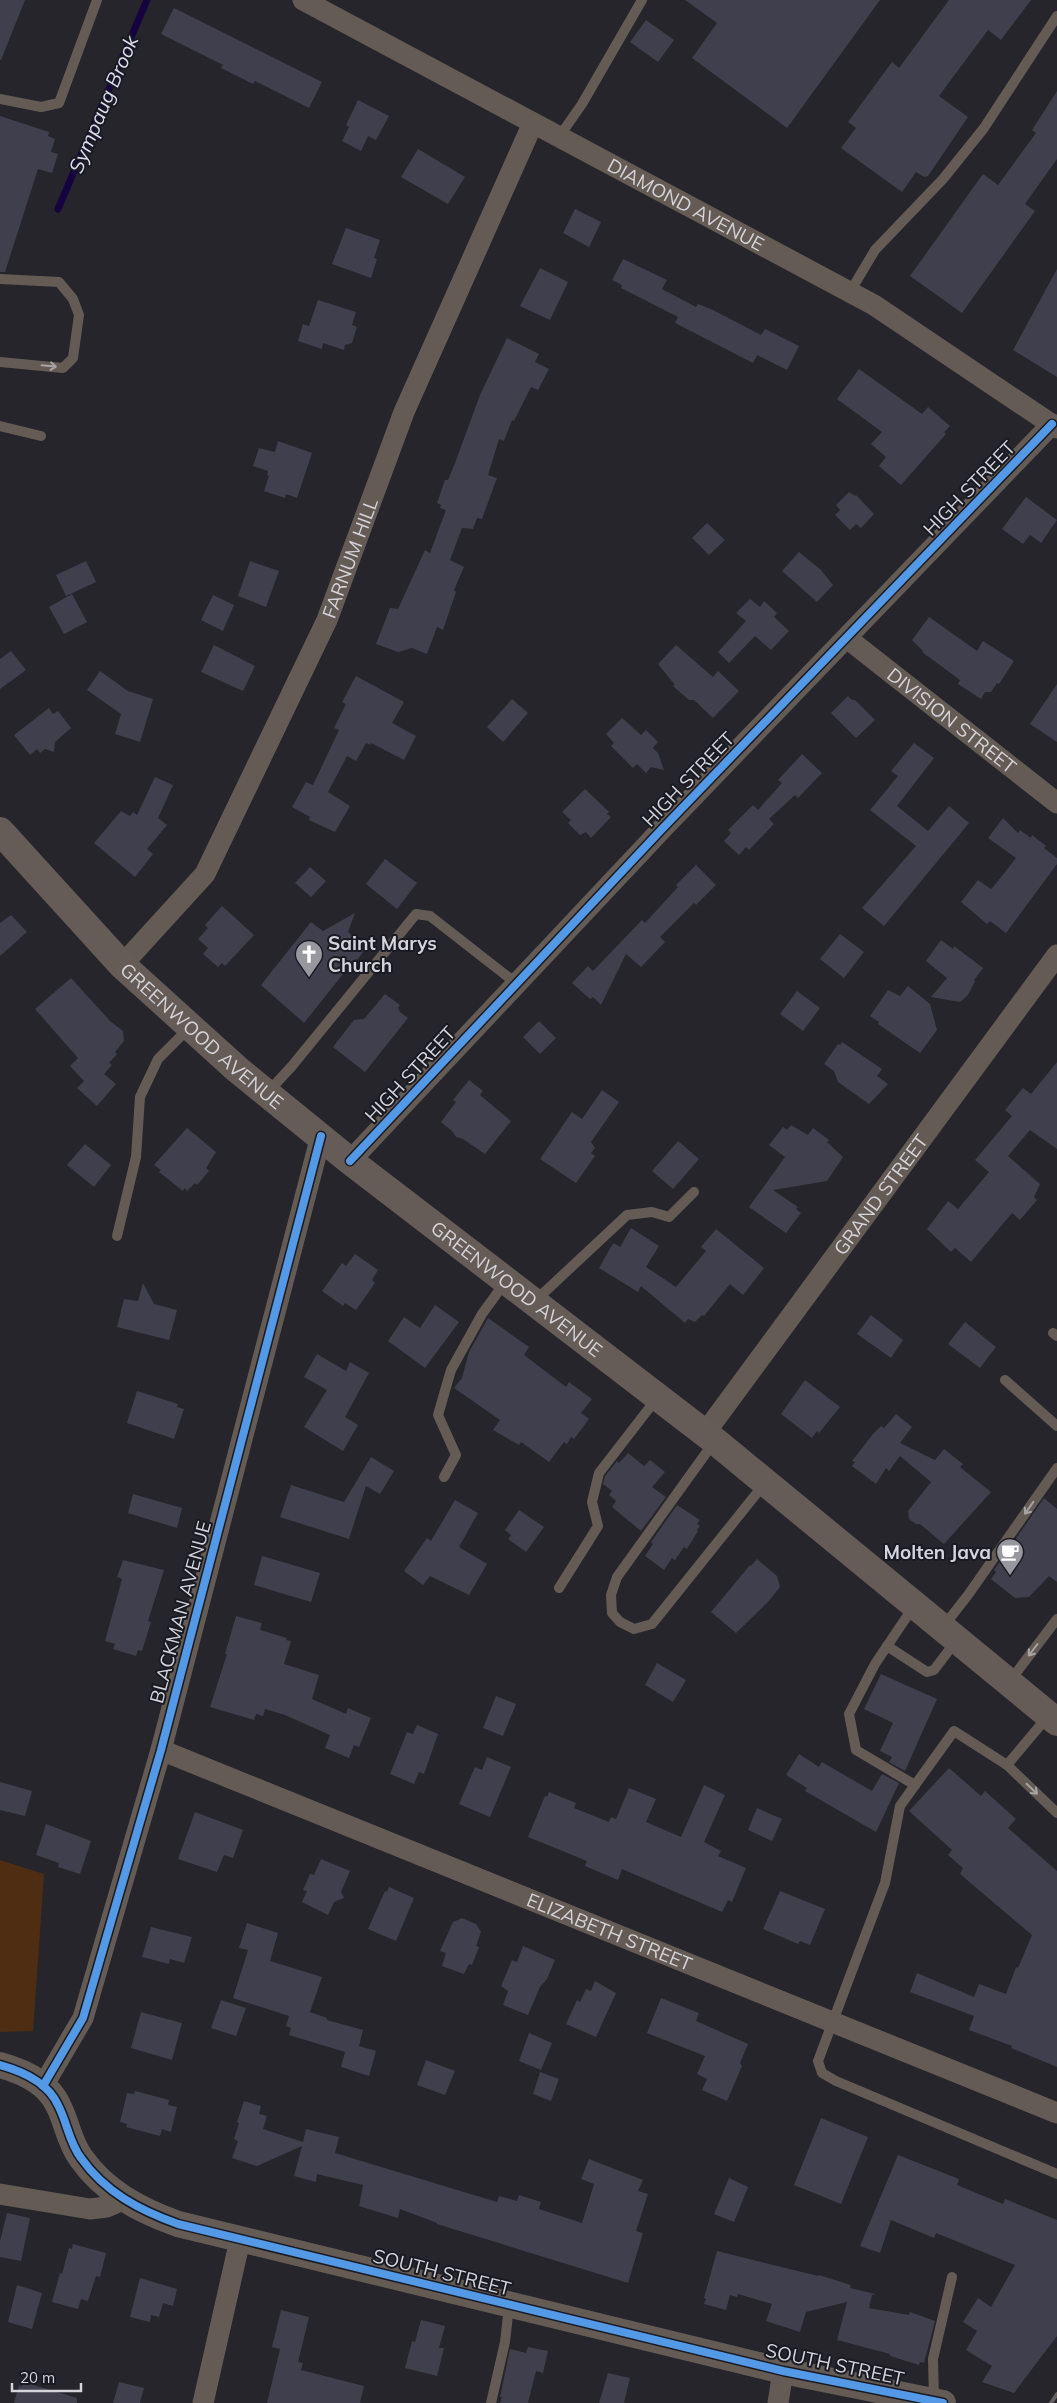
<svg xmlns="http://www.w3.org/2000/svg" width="1057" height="2403" viewBox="0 0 1057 2403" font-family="Mulish,sans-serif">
	<rect width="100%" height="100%" fill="#25252b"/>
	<!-- green -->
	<path fill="#4f2d13" d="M0 1860 44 1874 33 2031 0 2032Z"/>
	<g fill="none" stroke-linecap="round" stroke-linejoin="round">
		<!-- stream -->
		<path stroke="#150341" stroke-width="7" d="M58 209 147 0"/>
	</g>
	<!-- building -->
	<g fill="#403f4d">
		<path d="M0 0H25L1 60H0Z"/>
		<path d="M685 0H880L787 128 692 58 717 23Z"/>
		<path d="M949 0H1031L1001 40 988 30 939 96 968 117 928 176 924 177 916 172 902 192 841 148 856 128 848 122 892 62 899 68Z"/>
		<path d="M174 8 322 82 309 108 255 81 253 84 221 68 223 65 161 34Z"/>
		<path d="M646 20 674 40 658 62 630 42Z"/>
		<path d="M1057 91V159L1025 204 1035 211 962 313 910 276 983 174 998 185 1036 133 1032 130Z"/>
		<path d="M358 100 389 116 376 140 368 136 361 151 342 141 349 127 346 125Z"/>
		<path d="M0 116 49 132 48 136 55 139 51 152 58 154 52 173 38 169 5 272H0Z"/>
		<path d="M418 149 465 177 448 204 401 177Z"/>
		<path d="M575 209 601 222 589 247 563 233Z"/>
		<path d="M346 228 380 240 374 258 377 259 371 278 332 264Z"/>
		<path d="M623 259 667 280 662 289 696 307 698 304 713 310 761 335 765 329 799 346 787 370 757 355 753 363 675 323 678 317 621 288 622 285 612 280Z"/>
		<path d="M540 268 568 282 550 320 520 306Z"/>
		<path d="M1057 269V377L1013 350Z"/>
		<path d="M318 300 356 312 352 325 357 327 352 343 345 345 344 350 323 343 322 349 298 341 303 324 309 326Z"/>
		<path d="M507 338 539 354 535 362 549 369 538 390 531 387 514 421 512 420 504 441 499 439 488 475 497 478 482 519 477 518 473 529 462 528 450 560 464 567 454 590 456 592 443 630 437 627 427 654 412 648 398 652 376 644 390 608 398 609 425 550 430 553 446 510 440 508 441 505 437 503 445 480H448L455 463 480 395Z"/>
		<path d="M859 369 922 414 928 407 950 426 944 432 946 434 901 485 879 466 886 457 871 444 882 432 837 399Z"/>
		<path d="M278 441 312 453 297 498 286 494 285 498 264 491 269 476 267 475 268 471 253 466 259 448 275 452Z"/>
		<path d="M849 492 855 496 856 495 874 514 861 528 856 524 850 530 835 515 840 510 836 505Z"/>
		<path d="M1026 497 1057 520 1041 543 1030 535 1023 544 1002 529Z"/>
		<path d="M707 523 725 540 709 555 692 538Z"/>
		<path d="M799 552 821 570 833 585 817 602 782 571Z"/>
		<path d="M86 561 96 582 66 596 56 575Z"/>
		<path d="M250 561 279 571 266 607 238 596Z"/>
		<path d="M72 594 87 622 64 634 49 607Z"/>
		<path d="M213 595 234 605 223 631 201 620Z"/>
		<path d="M750 599 760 607 764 601 777 613 774 617 789 631 771 650 755 636 729 663 718 652 746 621 736 613Z"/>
		<path d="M929 617 977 651 983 641 1014 661 999 684 997 683 991 692H985L981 699 958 684 960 680 922 652 923 651 912 640Z"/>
		<path d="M214 645 255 666 243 691 201 672Z"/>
		<path d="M676 645 713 677 718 671 739 691 713 718 694 700H689L673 686 675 685 658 664Z"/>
		<path d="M11 651 26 670 0 689V659Z"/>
		<path d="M100 671 128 691 153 699 140 742 115 734 121 714 87 690Z"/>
		<path d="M356 676 404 702 392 723 416 736 404 760 371 743 370 745 366 743 356 761 347 756 328 792 350 806 335 832 309 820 310 817 292 807 306 782 313 785 339 730 334 728 346 704 342 702Z"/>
		<path d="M1057 684V742L1030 724Z"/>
		<path d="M848 696 852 700H855L875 720 856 738 831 713Z"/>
		<path d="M512 699 528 713 503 742 487 727Z"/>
		<path d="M49 708 53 714 58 711 71 728 55 742 54 752 45 749 40 753 37 749 30 755 14 735Z"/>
		<path d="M622 718 641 735 646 730 658 742 653 748 658 753 664 770 651 767 646 773 637 764 633 768 611 746 614 743 606 734Z"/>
		<path d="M914 743 934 758 897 806 928 831 949 806 969 823 884 926 862 908 916 846 870 810 898 776 891 771Z"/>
		<path d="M802 754 822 773 798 798 795 795 769 819 774 824 749 850 746 847 739 855 724 841 731 833 728 830 753 805 758 810 782 783 778 780Z"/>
		<path d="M155 777 173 785 158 818 167 825 147 849 153 854 135 877 94 843 121 811 130 816 133 812 137 815Z"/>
		<path d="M585 789 609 812 607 814 611 817 591 838 586 832 580 835 568 823 571 820 562 812Z"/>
		<path d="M1003 818 1018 833 1020 830 1031 838 1032 835 1046 846 1044 848 1057 858V864L1006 933 990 921 987 924 961 902 978 880 991 889 994 886 1016 858 988 838Z"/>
		<path d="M385 859 417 883 397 909 366 884Z"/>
		<path d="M696 865 716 885 696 905 694 903 660 937 665 942 641 967 626 954 601 1005 593 997 590 999 572 983 588 966 593 971 642 920 645 923 678 887 676 885Z"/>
		<path d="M310 867 326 881 311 897 295 883Z"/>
		<path d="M222 906 254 935 225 966 222 963 218 967 203 954 208 948 198 939 208 928 205 925Z"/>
		<path d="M355 913 348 932 367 947 357 960 355 959 304 1023 261 985 311 922 323 931Z"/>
		<path d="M11 915 27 932 0 956V923Z"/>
		<path d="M840 934 864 952 844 978 820 959Z"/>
		<path d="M941 940 953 949 954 946 983 968 974 980 975 981 968 995 960 1002 931 997 947 978 926 961Z"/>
		<path d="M71 978 110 1021 123 1031 124 1041 115 1052 117 1054 109 1063 112 1065 104 1074 116 1084 97 1106 77 1088 84 1081 70 1066 78 1058 35 1009Z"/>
		<path d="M908 986 930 1004 937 1030 920 1053 878 1024 879 1022 870 1016 888 990 900 996Z"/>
		<path d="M797 991 820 1008 803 1031 780 1014Z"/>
		<path d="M385 994 400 1005 398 1008 400 1012 408 1018 365 1072 333 1047 354 1020 364 1019Z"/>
		<path d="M539 1021 556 1038 540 1054 523 1037Z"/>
		<path d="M842 1042 882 1069 877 1076 888 1084 869 1104 838 1082 834 1071 824 1064 838 1044 840 1045Z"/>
		<path d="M1057 1062V1149L1030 1130 1008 1156 1040 1184 1034 1197 1037 1200 1020 1220 1012 1213 971 1262 955 1248 951 1252 927 1229 948 1201 958 1209 989 1172 975 1160 1012 1116 1005 1110 1023 1088 1031 1094Z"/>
		<path d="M469 1080 483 1091 480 1095 511 1121 485 1154 463 1139 456 1137 452 1131 441 1122 456 1102 453 1100Z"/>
		<path d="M602 1090 619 1102 591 1142 595 1148 591 1153 595 1156 576 1183 540 1159 572 1112 582 1119Z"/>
		<path d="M791 1125 808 1135 813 1128 829 1140 827 1142 843 1157 827 1181 773 1190 798 1207 796 1209 801 1213 786 1233 749 1207 785 1157 769 1145 783 1127 787 1130Z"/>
		<path d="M187 1128 216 1152 206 1168 209 1171 197 1185 195 1183 187 1191 185 1188 183 1191 159 1172 161 1170 154 1165Z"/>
		<path d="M678 1141 699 1159 673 1189 652 1171Z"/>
		<path d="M85 1144 111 1165 94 1187 67 1165Z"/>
		<path d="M631 1228 659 1246 646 1267 676 1287 706 1251 701 1247 716 1229 764 1268 743 1295 730 1284 704 1316 702 1315 695 1322 688 1319 685 1323 641 1286 638 1292 599 1268 612 1245 614 1243 620 1247Z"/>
		<path d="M355 1254 378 1270 372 1280 375 1283 356 1310 345 1303 343 1306 322 1291 342 1263 346 1266Z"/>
		<path d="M143 1283 154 1304 177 1310 169 1340 117 1327 124 1299 138 1301Z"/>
		<path d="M435 1305 459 1322 425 1368 388 1341 404 1317 420 1328Z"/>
		<path d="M871 1315 903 1340 891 1358 857 1334Z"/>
		<path d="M488 1318 529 1347 524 1355 566 1387 569 1382 592 1399 581 1413 589 1419 574 1439 571 1437 567 1444 564 1442 549 1462 521 1442 519 1445 493 1430 500 1420 454 1388 462 1378 469 1352Z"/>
		<path d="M965 1322 996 1347 980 1368 948 1344Z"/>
		<path d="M317 1354 346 1371 350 1362 369 1373 345 1417 358 1425 343 1451 304 1427 327 1390 304 1377Z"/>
		<path d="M805 1380 840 1407 819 1433 817 1431 812 1438 781 1414Z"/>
		<path d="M137 1391 178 1404 177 1407 184 1409 174 1439 127 1423Z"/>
		<path d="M896 1414 912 1427 900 1443 935 1460 944 1449 963 1464 960 1467 991 1492 944 1544 920 1524H916L909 1519 908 1511 931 1482 900 1456 889 1471 886 1468 876 1484 852 1466 855 1462 852 1461 873 1434 881 1426 884 1428Z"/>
		<path d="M628 1453 644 1466 650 1460 665 1472 652 1487 666 1497 641 1531 612 1507 616 1501 609 1495 612 1491 603 1484 605 1476 617 1461 619 1463Z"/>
		<path d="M371 1457 394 1471 380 1494 366 1486 349 1539 280 1517 291 1485 344 1502Z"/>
		<path d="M133 1494 182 1508 177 1528 128 1513Z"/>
		<path d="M1044 1498 1057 1509V1582L1049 1576 1029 1597 1015 1598 991 1579 996 1572 994 1570Z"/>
		<path d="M455 1500 478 1513 459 1547 487 1564 469 1595 430 1576 423 1585 404 1571 427 1538 431 1541Z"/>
		<path d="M677 1505 700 1520 697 1524 700 1526 697 1530 698 1531 687 1549 684 1547 675 1560 672 1558 664 1570 645 1556 653 1544 651 1542Z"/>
		<path d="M519 1510 544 1527 526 1552 508 1539 511 1535 505 1530Z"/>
		<path d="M262 1556 320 1573 311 1602 254 1585Z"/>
		<path d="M757 1559 777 1576 780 1587 767 1603 736 1633 711 1612 750 1565 751 1566Z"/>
		<path d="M123 1560 164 1570 148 1621 151 1622 142 1651 138 1650 136 1656 113 1649 115 1644 105 1641 122 1579 117 1577Z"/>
		<path d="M236 1616 262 1623 260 1630 287 1638 286 1640 291 1641 284 1664 319 1675 312 1699 346 1714 348 1708 371 1718 359 1747 354 1745 349 1758 325 1748 330 1735 285 1715 265 1709 263 1716 256 1714 254 1720 210 1707 227 1654H225Z"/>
		<path d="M657 1663 686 1680 673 1702 645 1685Z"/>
		<path d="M881 1674 937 1699 905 1771 889 1762 892 1757 880 1751 893 1723 864 1709Z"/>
		<path d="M496 1696 516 1704 503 1736 483 1728Z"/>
		<path d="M417 1725 438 1734 424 1774 419 1772 414 1784 390 1774 407 1732 413 1734Z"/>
		<path d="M799 1754 819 1767 822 1762 872 1791 882 1774 899 1783 876 1832 805 1791 807 1788 786 1775Z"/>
		<path d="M487 1757 511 1767 490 1817 459 1804 475 1767 482 1770Z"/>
		<path d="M949 1768 981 1796 985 1791 1016 1819 1008 1828 1057 1871V2067L1011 2048 1012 2046 969 2030 974 2016 910 1992 917 1973 974 1997 979 1984 1006 1994 1016 1967 1018 1968 1032 1935 960 1874 963 1868 948 1855 952 1850 909 1811Z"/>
		<path d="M0 1782 32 1791 25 1816 0 1810Z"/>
		<path d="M704 1785 725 1795 704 1842 721 1851 718 1856 746 1868 732 1902 728 1900 722 1912 622 1869 618 1880 585 1866 587 1861 528 1837 545 1796 547 1797 549 1792 576 1803 574 1808 609 1822 611 1817 616 1819 629 1788 656 1799 646 1822 681 1837Z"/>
		<path d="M757 1808 782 1819 772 1841 748 1830Z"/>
		<path d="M195 1812 243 1830 233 1858 224 1855 217 1872 178 1859Z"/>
		<path d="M46 1824 91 1841 80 1874 58 1867 59 1863 36 1855Z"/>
		<path d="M321 1859 350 1871 341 1892 344 1898 334 1902 328 1915 302 1902 307 1891 303 1890 310 1874 314 1875Z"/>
		<path d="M389 1887 414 1898 396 1941 368 1929 385 1891 387 1892Z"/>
		<path d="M780 1891 825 1909 810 1945 800 1941 798 1944 763 1929Z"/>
		<path d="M462 1918 476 1924 481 1932 476 1946 479 1947 472 1965 469 1964 464 1974 442 1966 446 1953 440 1951 453 1922Z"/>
		<path d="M247 1923 278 1933 270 1961 322 1977 310 2012 327 2018V2020L363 2030 359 2046 376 2051 369 2076 341 2067 345 2052 289 2035 291 2028 286 2026 289 2016 233 1998 248 1950 239 1948Z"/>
		<path d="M151 1927 192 1937 184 1963 170 1959 169 1964 142 1957Z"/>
		<path d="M523 1946 555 1960 547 1979 540 1987 528 2015 503 2005 508 1991 501 1986 512 1960 517 1962Z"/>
		<path d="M595 1981 616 1993 596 2037 566 2024 577 2000 580 2002 586 1989 591 1991Z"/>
		<path d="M661 1998 699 2013 696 2021 748 2044 740 2063 742 2066 727 2101 702 2090 707 2079 697 2074 705 2056 647 2033Z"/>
		<path d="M221 2000 246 2008 236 2036 211 2028Z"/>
		<path d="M141 2012 182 2023 172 2060 131 2048Z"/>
		<path d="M529 2033 552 2043 541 2070 519 2061Z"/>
		<path d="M426 2060 455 2071 445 2095 417 2085Z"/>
		<path d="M540 2072 559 2079 551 2101 533 2094Z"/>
		<path d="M135 2091 169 2100 168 2105 177 2107 171 2132 162 2129 160 2136 126 2127 127 2124 120 2122 127 2093 134 2094Z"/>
		<path d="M244 2101 261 2106 259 2114 267 2116 263 2129 303 2142 306 2129 339 2137 335 2153 497 2202 499 2196 517 2201 519 2195 541 2202 539 2209 582 2223 594 2184 581 2179 589 2159 643 2180 638 2191 648 2194 636 2231 643 2233 628 2283 437 2224V2223L400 2209 398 2218 359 2206 363 2185 317 2174 316 2182 294 2176 302 2146 257 2166 232 2158 238 2141 234 2139 239 2123 237 2122Z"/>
		<path d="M821 2118 868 2137 841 2204 794 2185Z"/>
		<path d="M898 2155 959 2179 957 2185 1003 2204 1005 2199 1057 2220V2336L1014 2393 982 2382 992 2366 966 2350 977 2331 963 2322 978 2298 991 2307 1015 2265 936 2233 934 2238 891 2220 880 2253 860 2246Z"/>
		<path d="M729 2178 748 2187 734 2222 714 2214Z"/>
		<path d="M7 2213 30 2218 21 2261 0 2257V2241Z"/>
		<path d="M73 2244 106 2253 100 2277 96 2276 88 2301 81 2299 78 2309 52 2302 60 2273 62 2274 69 2248 72 2249Z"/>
		<path d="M717 2251 818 2276 819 2275 851 2285 850 2288 876 2294 872 2295 869 2308 909 2315 910 2312 935 2321 924 2363 920 2362 919 2365 890 2356V2354L837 2340 847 2302 806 2312 800 2332 766 2321 772 2304 738 2294 737 2297 730 2295 726 2310 704 2304 706 2299 704 2298Z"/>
		<path d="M140 2278 177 2289 173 2306 163 2303 159 2317 151 2315 150 2322 130 2317Z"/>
		<path d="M17 2285 42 2293 32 2329 8 2322Z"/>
		<path d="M281 2310 309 2317 298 2362 303 2363 301 2370 364 2386 360 2403H267L280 2349 272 2347Z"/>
		<path d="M421 2320 445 2326 439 2348H444L437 2376 405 2368 412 2341 415 2342Z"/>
		<path d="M528 2347 548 2351 543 2373 536 2371 528 2403H500L502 2397H500L510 2349 526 2353Z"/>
		<path d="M608 2373 630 2378 624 2403H599Z"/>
		<path d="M20 2381 77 2398V2403H14Z"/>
		<path d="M119 2382 144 2388 140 2403H113Z"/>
	</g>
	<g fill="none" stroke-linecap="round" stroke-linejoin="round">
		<!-- service -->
		<g stroke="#645b55" stroke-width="10">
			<path d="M0 99 41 107 59 103 97 0"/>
			<path d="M559 137 582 104 642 0"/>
			<path d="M0 279 59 282 73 299 79 315 73 358 63 368 0 362"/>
			<path d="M850 292 875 250 943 179 984 128 1057 16"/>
			<path d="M0 426 41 436"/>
			<path d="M268 1092 292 1066 416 914 430 916 517 984"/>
			<path d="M117 1236 136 1157 140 1097 158 1059 190 1027"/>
			<path d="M535 1301 627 1215 652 1212 669 1217 694 1192"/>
			<path d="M1053 1333 1057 1336"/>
			<path d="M1005 1380 1057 1426"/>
			<path d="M714 1442 617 1577 611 1595 612 1613 620 1622 634 1629 652 1624 765 1483"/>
			<path d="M444 1477 456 1455 438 1415 451 1370 482 1314 506 1281"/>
			<path d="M559 1588 598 1526 592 1502 599 1473 657 1398"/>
			<path d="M914 1606 875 1664 849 1714 856 1750 915 1785"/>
			<path d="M943 1627 968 1595 1057 1468"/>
			<path d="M887 1646 927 1672 934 1670 956 1641"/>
			<path d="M1010 1681 1057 1619"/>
			<path d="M1049 1715 1007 1765 954 1731 900 1806 885 1883 818 2061 822 2073 836 2081 1057 2174"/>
			<path d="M1007 1765 1057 1813"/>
			<path d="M934 2400 933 2359 952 2277"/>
			<path d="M491 2403 505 2342 509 2306"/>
		</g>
		<!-- minor -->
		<g stroke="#645b55" stroke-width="21">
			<path id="s1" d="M303 0 874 305 1057 428"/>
			<path id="s2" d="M848 639 1057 803"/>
			<path id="s3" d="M122 965 205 874 327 620 404 412 533 123"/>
			<path d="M350 1161 662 829 1052 424"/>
			<path id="s4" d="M705 1433 1057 955"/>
			<path id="s5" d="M161 1750 1057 2113"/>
			<path d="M43 2086 83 2018 161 1750 321 1136"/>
			<path d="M0 2194 90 2209 107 2207 123 2200"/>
			<path d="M203 2403 240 2240"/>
			<path d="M778 2403 783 2371"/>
		</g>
		<!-- tertiary -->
		<path stroke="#645b55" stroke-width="26" d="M0 2065C22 2071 48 2083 58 2105 67 2122 69 2142 81 2158 105 2192 139 2210 178 2224L783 2371 943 2403"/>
		<!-- secondary -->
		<path stroke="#665c57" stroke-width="28" id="s6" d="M0 831 122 965 238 1070 350 1161 715 1441 1057 1722"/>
		<!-- rail -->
		<path stroke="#666160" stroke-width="4" d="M1051 2403 1057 2394"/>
		<!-- cycleway casing -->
		<g stroke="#1a1a23" stroke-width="11">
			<g id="cycleway">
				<path d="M350 1161 662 829 1052 424"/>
				<path d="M0 2065C22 2071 48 2083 58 2105 67 2122 69 2142 81 2158 105 2192 139 2210 178 2224L783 2371 943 2403"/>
				<path d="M43 2086 83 2018 161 1750 321 1136"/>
			</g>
		</g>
		<!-- cycleway -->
		<use href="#cycleway" stroke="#5399e6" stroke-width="8"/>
	</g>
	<!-- one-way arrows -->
	<defs><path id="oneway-shaft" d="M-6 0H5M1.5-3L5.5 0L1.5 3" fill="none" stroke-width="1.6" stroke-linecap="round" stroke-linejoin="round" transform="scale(1.25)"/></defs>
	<g stroke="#a7a4a5">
		<use href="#oneway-shaft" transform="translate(49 366) rotate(5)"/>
		<use href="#oneway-shaft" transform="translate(1029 1508) rotate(125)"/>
		<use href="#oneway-shaft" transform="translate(1033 1650) rotate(127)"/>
		<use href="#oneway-shaft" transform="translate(1032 1789) rotate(44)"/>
	</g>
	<!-- icons -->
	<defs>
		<g id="church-pin" transform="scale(1.4375)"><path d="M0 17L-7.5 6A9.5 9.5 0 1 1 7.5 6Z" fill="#97979d" stroke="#1a1a23"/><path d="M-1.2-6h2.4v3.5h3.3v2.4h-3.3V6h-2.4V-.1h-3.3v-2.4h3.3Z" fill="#fff"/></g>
		<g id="cafe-pin" transform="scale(1.4375)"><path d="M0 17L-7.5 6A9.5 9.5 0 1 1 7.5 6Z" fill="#97979d" stroke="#1a1a23"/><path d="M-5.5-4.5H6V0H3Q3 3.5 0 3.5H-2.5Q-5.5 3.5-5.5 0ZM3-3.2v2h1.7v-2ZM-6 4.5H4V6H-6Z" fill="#fff"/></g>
	</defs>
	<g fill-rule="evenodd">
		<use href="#church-pin" x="309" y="954"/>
		<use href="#cafe-pin" x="1010" y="1552"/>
	</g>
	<g text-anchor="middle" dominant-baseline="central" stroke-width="4" stroke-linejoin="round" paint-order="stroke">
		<!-- street labels -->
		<g font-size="19" fill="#d4d4da" stroke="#1a1a23">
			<text stroke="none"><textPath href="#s1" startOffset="434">DIAMOND AVENUE</textPath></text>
			<text transform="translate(969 488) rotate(-46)">HIGH STREET</text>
			<text stroke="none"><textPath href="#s3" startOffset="471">FARNUM HILL</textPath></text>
			<text stroke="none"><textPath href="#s2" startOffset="132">DIVISION STREET</textPath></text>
			<text transform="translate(688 779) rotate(-46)">HIGH STREET</text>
			<text stroke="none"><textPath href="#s6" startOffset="288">GREENWOOD AVENUE</textPath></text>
			<text transform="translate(410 1074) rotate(-47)">HIGH STREET</text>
			<text stroke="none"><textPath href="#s4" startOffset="296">GRAND STREET</textPath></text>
			<text stroke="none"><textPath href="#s6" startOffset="692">GREENWOOD AVENUE</textPath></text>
			<text transform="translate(180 1612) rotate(-75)">BLACKMAN AVENUE</text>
			<text stroke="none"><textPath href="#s5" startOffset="484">ELIZABETH STREET</textPath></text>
			<text transform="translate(442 2272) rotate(14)">SOUTH STREET</text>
			<text transform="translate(835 2364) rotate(12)">SOUTH STREET</text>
		</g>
		<!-- poi labels -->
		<g font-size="19" font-weight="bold" fill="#d4d4da" stroke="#1a1a23" text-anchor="start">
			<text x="328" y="943">Saint Marys<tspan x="328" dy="22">Church</tspan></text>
			<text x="991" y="1552" text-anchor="end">Molten Java</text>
		</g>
		<!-- water labels -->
		<g font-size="20" font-style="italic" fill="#dcdcf2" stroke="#1a1a23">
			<text transform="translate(103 104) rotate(-67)">Sympaug Brook</text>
		</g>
	</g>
	<!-- scale -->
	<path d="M12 2383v8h69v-8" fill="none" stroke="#d4d4da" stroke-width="2.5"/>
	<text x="20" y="2383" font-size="15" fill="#d4d4da" stroke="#1a1a23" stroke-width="4" paint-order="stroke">20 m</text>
</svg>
